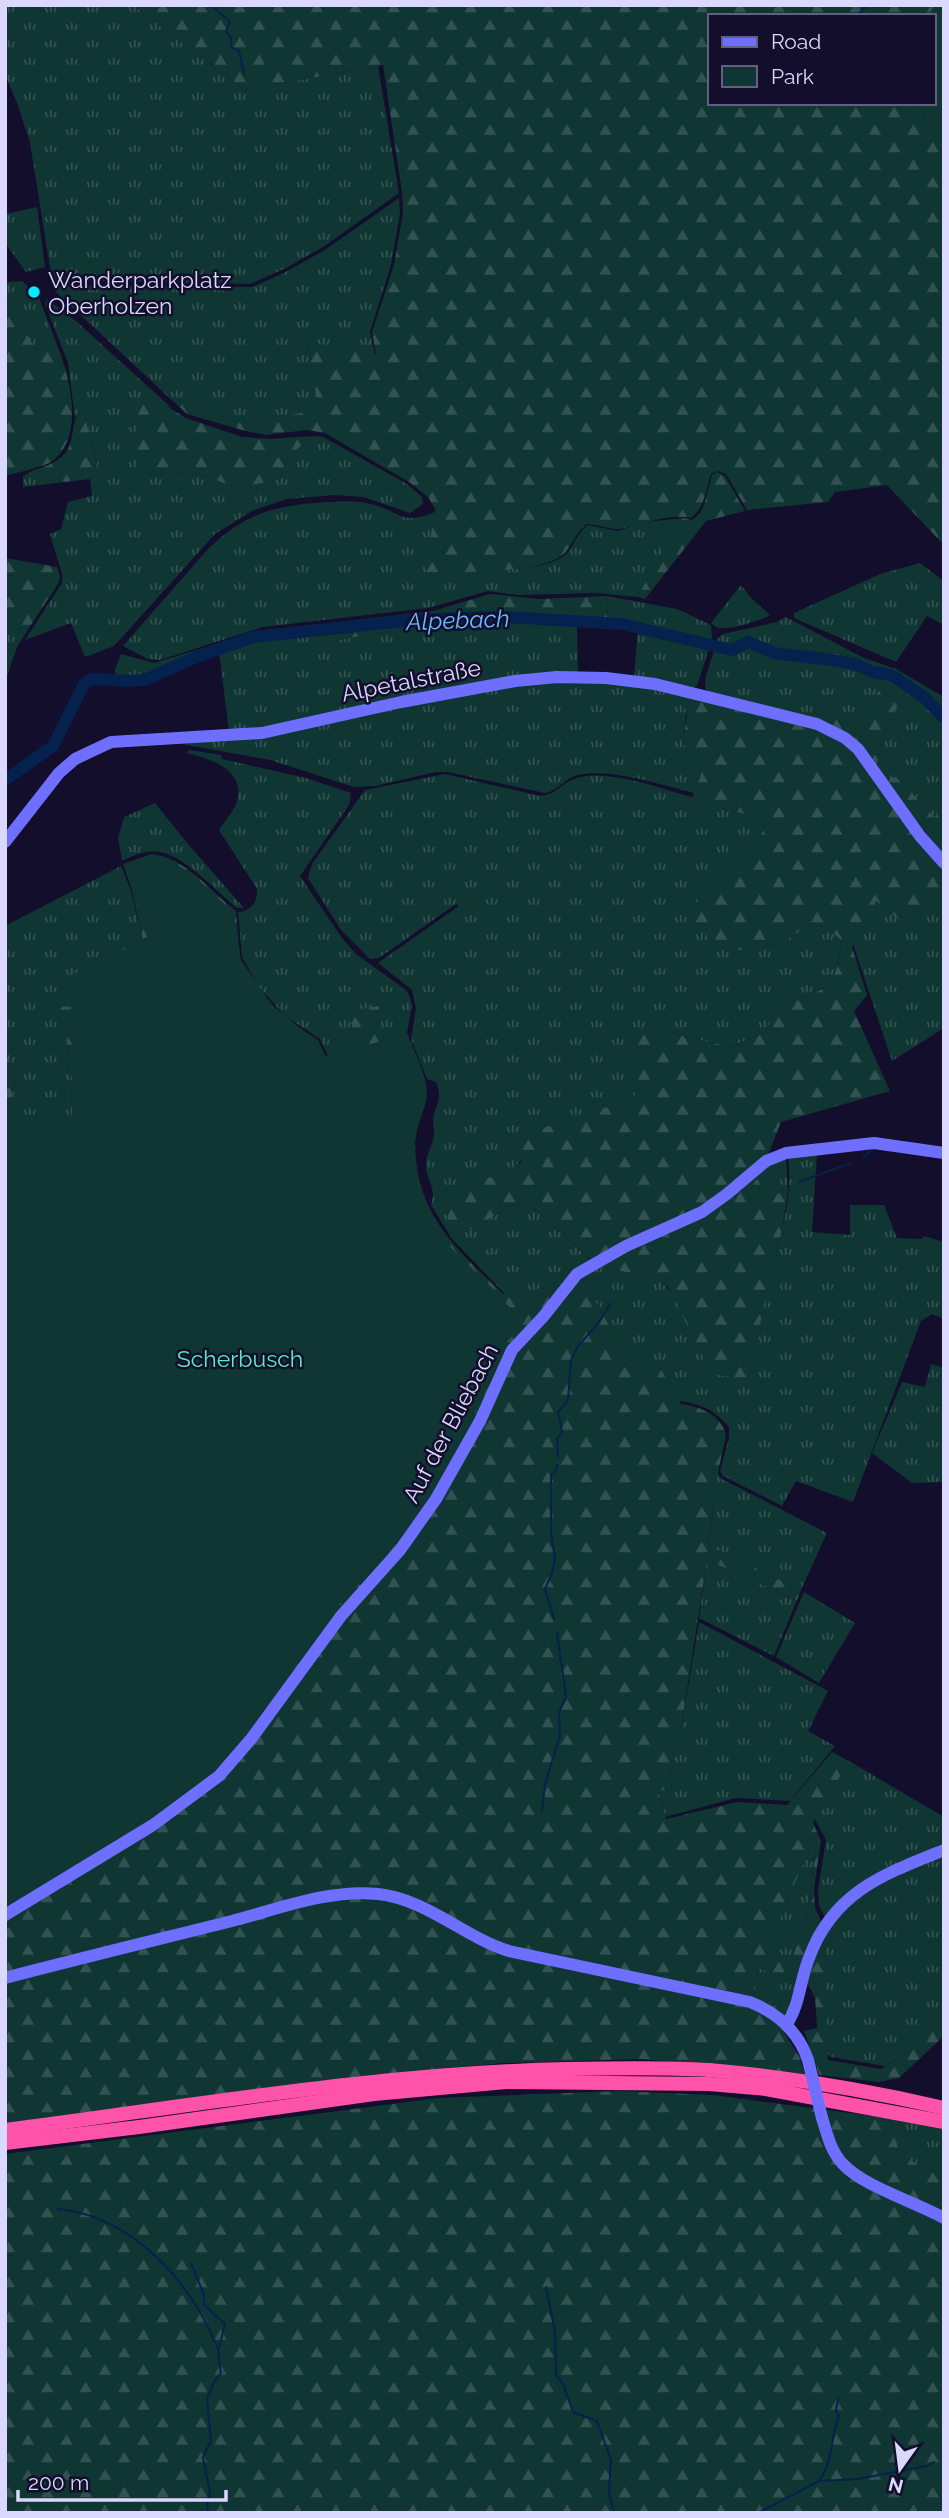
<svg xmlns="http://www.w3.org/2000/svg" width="949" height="2518" viewBox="0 0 949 2518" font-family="Raleway,sans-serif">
	<defs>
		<pattern id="grass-tufts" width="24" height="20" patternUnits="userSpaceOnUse" patternTransform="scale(1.75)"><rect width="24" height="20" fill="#103633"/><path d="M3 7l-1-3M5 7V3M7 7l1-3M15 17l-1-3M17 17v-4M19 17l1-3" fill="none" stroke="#325252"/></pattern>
		<pattern id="forest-firs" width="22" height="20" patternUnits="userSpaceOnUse" patternTransform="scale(1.75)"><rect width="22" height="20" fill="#103633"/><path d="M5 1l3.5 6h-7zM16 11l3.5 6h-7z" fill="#325252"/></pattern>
	</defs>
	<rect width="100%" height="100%" fill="#120e2b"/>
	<!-- grass -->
	<g fill="url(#grass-tufts)">
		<path d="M5 5H133L244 90 378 66 399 193 323 247 284 269 250 284 52 280 30 143 18 105 5 75Z"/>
		<path d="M399 198 400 213 391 265 370 332 375 354 308 343 319 410 242 423 188 405 162 391 55 291 58 285 252 287 282 274 325 250Z"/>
		<path d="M37 207 45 267 26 272 5 243V214Z"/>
		<path d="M22 281 38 295 57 345 36 350C22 329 5 307 5 282Z"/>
		<path d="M47 299 76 321 73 324 138 387 145 384 172 408 165 405 143 475 195 473 238 488 281 479 288 456 314 436 323 437 407 484 422 497 423 504 410 513 363 497 335 495 286 499 252 511 215 534 114 646 85 657 71 623 25 640 62 583V574L50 534 61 529 68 502 92 496 90 479 97 464 84 413 80 411 75 418 68 363 45 304Z"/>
		<path d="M34 470 55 476 64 482 23 487V476Z"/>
		<path d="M326 502C340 502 357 500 371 504 402 512 400 526 435 512L426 573C458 571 535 573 561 558 573 551 575 535 588 525L618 531 645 522 683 518 637 597 596 593 518 595 488 591 428 608 263 627 160 660 148 659 123 646 208 549C247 512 274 506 326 502Z"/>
		<path d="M920 563 944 581V625L927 616 896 662 794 618V613L880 574Z"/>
		<path d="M741 585 751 598 770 615C762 620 729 630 720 628 716 628 714 625 711 623Z"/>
		<path d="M607 596 677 609 711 625 712 639 697 686 693 688 634 678 638 628 608 624Z"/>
		<path d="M23 607 18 631H27L17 647 5 681V620Z"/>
		<path d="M786 617 864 658 798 648 787 658 843 666 884 681 865 715 853 725 816 713 814 720 711 694 705 688 706 676 718 638 723 634 777 622Z"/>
		<path d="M461 619H517L577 623 578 674 294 723 229 732 219 651 150 676 116 684 115 669 121 654 154 663 263 630 322 624 317 629 326 642Z"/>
		<path d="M553 681H608L688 695 683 742 701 775 694 793C660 785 612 768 578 775 565 778 558 791 545 793L448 772H435L375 786 354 787 270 760 182 744 419 701Z"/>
		<path d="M907 697 944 730V808H941L935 817 897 778 887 783 876 767 891 714Z"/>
		<path d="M189 750 221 755 222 759 306 778 351 793 349 805 300 876 342 938 356 954 406 990 409 995 412 1005 407 1033H377L378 1006 370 1092 331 1062 320 1039 284 1015 259 987 242 957 238 912C251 911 258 902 257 889L219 830C225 821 234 811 237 801 246 769 209 758 186 753Z"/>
		<path d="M445 774 540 796C558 794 560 784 574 779 604 767 662 789 692 797V800L752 816 765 826 758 841 742 950 758 944C775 952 797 932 812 923L826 927 841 940C838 992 821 990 777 1006L766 1032 731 1047 657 1030 636 1098 548 1128 515 1167 510 1172 480 1181 460 1235 524 1199 592 1261 562 1286 505 1294 452 1239 431 1205C438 1183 422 1179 427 1157 429 1150 433 1143 434 1136 435 1129 432 1120 434 1114 438 1102 442 1095 436 1082L427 1079 411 1039 416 1008 412 990 378 963 459 906 456 904 379 958 370 959 341 930 308 878 312 864 365 790Z"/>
		<path d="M155 803 188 844 244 908H237C217 892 185 856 160 852 146 850 134 855 122 861L118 838 124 817Z"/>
		<path d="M121 866 130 888 143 940 102 955 73 975 59 1005 67 1029 73 1119 25 1122 9 1108 16 1079 5 1053V926Z"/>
		<path d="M939 893 944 895V1028L892 1061 853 944 876 900 903 923Z"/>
		<path d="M817 1154 812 1232 850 1235V1205H884L897 1238 922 1239 924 1236 944 1242V1319L932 1314 921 1321 853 1502 796 1481 782 1506 723 1476 720 1471 729 1438V1427C715 1410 701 1404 679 1401L658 1364 631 1362 580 1276 597 1265 661 1281 749 1379C756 1346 762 1312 769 1279 779 1239 794 1199 788 1157Z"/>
		<path d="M786 1158 788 1192 763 1197 759 1181 753 1176 768 1165Z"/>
		<path d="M931 1364 944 1368V1482L912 1483 872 1453 902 1382 925 1387Z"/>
		<path d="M717 1473 722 1479 827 1533 801 1590 709 1546Z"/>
		<path d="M707 1560 797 1600 774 1656 699 1618Z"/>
		<path d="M804 1592 855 1623 819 1683 776 1657Z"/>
		<path d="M699 1622 828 1691 808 1731 835 1746 790 1801 736 1798 665 1817 658 1790 672 1789 669 1767 680 1735Z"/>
		<path d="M849 1761 944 1817V1848L867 1880 826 1919 819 1906 818 1890 826 1840 815 1819Z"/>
		<path d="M813 1840 817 1841 808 1908 791 1963 765 1953Z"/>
		<path d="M944 1853V2002L913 2049 885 2066 831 2057 827 2054 825 1942 814 1956 828 1927 871 1884Z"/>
		<path d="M759 1968 795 1981 789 2005 779 2008 754 1995Z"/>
		<path d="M888 2118 944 2129V2179L901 2155Z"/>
	</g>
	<!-- forest -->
	<g fill="url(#forest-firs)" fill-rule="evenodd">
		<path d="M133 5H944L933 16H709V103H908L944 124V545L887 485 835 492 828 502 747 510 726 474 717 471 711 474C706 490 705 507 691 518 666 513 644 525 620 529 610 530 598 524 587 524 573 535 572 549 560 557 531 574 461 571 425 573L435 509 428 497 409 482 325 433 307 430 265 435 242 430 187 414 162 391 188 405 242 423 318 410 308 342 376 354 372 332 394 265 403 213 402 192 383 65 244 90Z"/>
		<path d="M5 294 11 308 36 350 57 345C70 377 86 438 51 462 43 467 15 473 5 476Z"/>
		<path d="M76 321 145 384 138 387 100 355 73 324Z"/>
		<path d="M140 405H165L186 418 242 437 269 439 314 436 288 456 281 479 238 488 195 473 143 475C127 455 137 429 140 405Z"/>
		<path d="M80 411 84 413 97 464 90 479 64 482 55 476 34 470C49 466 65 459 70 444 74 432 72 421 80 411Z"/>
		<path d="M717 472 725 476 745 511 706 521 645 599 637 597 683 518 692 520 700 513 704 505 712 475Z"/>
		<path d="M5 558 57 567 60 577 58 584 27 631H18L22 608 5 620Z"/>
		<path d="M490 594 539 599 607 596 608 624 517 619H461L326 642 317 629 322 624 433 611Z"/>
		<path d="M798 648 864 658 896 669 944 697V730L907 697 891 714 876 767 814 720 815 713 853 725 865 715 884 681 843 666 787 659 785 649Z"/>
		<path d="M688 695 810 726 849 745 925 849 944 871V895L939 893 903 923 876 901 852 947 867 995 854 1011 890 1091 781 1122 766 1160 750 1173 759 1181 763 1196 788 1192 782 1230 769 1280 749 1379 711 1374 669 1288 661 1281 597 1265 524 1199 460 1235 448 1219 444 1198C455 1191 468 1185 480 1181 495 1175 509 1174 521 1162L522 1135 635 1098 626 1028 657 1030 732 1047 766 1032 777 1006C821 990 838 993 841 940L826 927 812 923C797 932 775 952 758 944L742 950 726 952 684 915 758 841 765 826 752 816 691 800 701 775 683 742 687 714 684 706Z"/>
		<path d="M889 777 897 778 935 817 941 808H944V856L887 783Z"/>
		<path d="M152 854C186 858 210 891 236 911L240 959 258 988 283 1017 318 1040 329 1063 370 1092 348 1011 379 1006 377 1033H407C414 1052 430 1079 426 1100 423 1113 415 1128 415 1141 415 1215 455 1247 503 1294L562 1286 580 1276 631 1362 658 1364 681 1404C696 1406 715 1412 723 1427 728 1435 724 1445 722 1453 715 1484 712 1515 709 1546L801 1590 797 1600 707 1560 680 1735 669 1767 672 1789 658 1791 666 1819 737 1802 787 1805 832 1752 849 1761 813 1823 821 1841 814 1888 815 1908 822 1923 783 2030 800 2058 805 2074 642 2059 505 2063 370 2075 5 2125V1053L16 1079 9 1108 26 1122 73 1118 67 1029 58 1005 73 975 102 955 143 940 131 887 123 864ZM813 1840 817 1841 808 1908 791 1963 766 1952ZM759 1968 795 1981 789 2005 779 2008 754 1995Z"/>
		<path d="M825 1941 828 2060 881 2069 913 2049 944 2002V2036L899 2078 879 2082 819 2075 804 2031 817 2028 815 1998 806 1981 814 1956Z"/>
		<path d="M618 2091 713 2095 888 2118 901 2155 944 2179V2513H5V2154L439 2098Z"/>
	</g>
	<!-- green -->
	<g fill="#103633">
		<path d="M934 5H944V126L905 103H933V16H929Z"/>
		<path d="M153 857 166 859 191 873 233 912 241 960 272 1005 310 1036 325 1056 408 1034C411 1052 423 1067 426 1084 430 1102 418 1120 416 1137 411 1164 420 1202 434 1225 454 1260 508 1293 521 1327L502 1347 471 1421 437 1488 418 1515 380 1564 335 1608 288 1676 276 1701 214 1773 163 1812 5 1912V1106L14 1124 84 1121 67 1011 74 1007 56 1006 89 968 147 937 130 870 133 863Z"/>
	</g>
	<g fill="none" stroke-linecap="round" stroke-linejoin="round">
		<!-- stream -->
		<g stroke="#05214d" stroke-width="2">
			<path d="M211 5 230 22 226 31 231 38V47L239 51 244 73"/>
			<path d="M856 16 868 5"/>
			<path d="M863 1158 873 1149"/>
			<path d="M799 1182 851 1163"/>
			<path d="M558 1457 557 1439 562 1432 558 1412 568 1400 571 1360 578 1346 596 1326 611 1303"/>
			<path d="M554 1619 545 1589 552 1573 555 1559 551 1532V1475L556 1471 557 1465"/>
			<path d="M542 1811 545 1784 560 1736 559 1713 566 1696 557 1633"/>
			<path d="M58 2209C132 2216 191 2282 217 2347 220 2355 219 2365 221 2373L214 2382 207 2399 211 2441 203 2457 210 2494 207 2504 208 2513"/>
			<path d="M191 2263 204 2295V2305L225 2324 219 2348"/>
			<path d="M546 2287 555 2332 556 2375 563 2384 573 2412 597 2421 611 2460 609 2492 614 2513"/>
			<path d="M820 2479C834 2460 830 2437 839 2416L836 2411 838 2398"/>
			<path d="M758 2513 819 2481 858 2479 927 2466 934 2462"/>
		</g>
		<!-- river -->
		<path stroke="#05214d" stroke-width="12" d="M5 780 53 746 84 684 92 679 132 681 147 679 194 658 253 637 405 621 454 618 504 617 622 624 732 650 748 642 774 653 832 660 858 665 872 672 892 675 925 698 944 718"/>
		<!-- secondary -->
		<g stroke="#6f6fff" stroke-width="12">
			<path d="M5 842 59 773 75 759 111 742 262 733 401 702 515 681 557 677 606 678 655 684 817 724 845 738 858 749 920 836 944 863"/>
			<path d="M5 1915 153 1825 219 1776 251 1739 341 1616 400 1550 436 1499 480 1421 512 1350 543 1317 577 1274 626 1246 702 1212 727 1194 766 1161 786 1153 874 1143 944 1153"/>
			<path d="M5 1978C81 1958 156 1940 232 1921 278 1909 329 1889 378 1894 426 1899 464 1937 509 1951L750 2002C778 2013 798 2031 808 2060"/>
			<path d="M787 2024C800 2004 800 1980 809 1958 833 1892 884 1874 944 1850"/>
			<path d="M822 2118C827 2133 830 2150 842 2163 862 2186 915 2202 944 2218"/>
		</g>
		<!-- highway -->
		<g stroke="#ff53aa" stroke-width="14">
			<path d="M5 2130C192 2106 378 2073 567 2069 614 2068 662 2067 709 2070 788 2077 867 2090 944 2108"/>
			<path d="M5 2143 139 2127 374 2094 506 2082 709 2084 766 2089 944 2122"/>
		</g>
		<!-- secondary-bridge -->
		<path stroke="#6f6fff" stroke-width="12" d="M808 2060 822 2118"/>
	</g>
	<!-- markers -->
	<circle fill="#04edff" stroke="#120e2b" stroke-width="2.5" cx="34" cy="292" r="7"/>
	<g text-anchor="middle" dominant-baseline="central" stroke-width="5" stroke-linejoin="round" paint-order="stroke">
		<!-- poi labels -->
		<g font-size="23" fill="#dbd8ff" stroke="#120e2b" text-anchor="start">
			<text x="48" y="279">Wanderparkplatz<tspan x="48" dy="26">Oberholzen</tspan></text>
		</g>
		<!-- street labels -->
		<g font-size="23" fill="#dbd8ff" stroke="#120e2b">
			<text transform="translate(411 680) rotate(-11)">Alpetalstraße</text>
			<text transform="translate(450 1423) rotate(-62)">Auf der Bliebach</text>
		</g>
		<!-- park labels -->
		<g font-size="23" fill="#56ecc2" stroke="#120e2b">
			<text x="240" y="1358">Scherbusch</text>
		</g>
		<!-- water labels -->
		<g font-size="24" font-style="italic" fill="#66bcff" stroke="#120e2b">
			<text transform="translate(458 620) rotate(-2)">Alpebach</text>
		</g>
	</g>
	<!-- border -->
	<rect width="949" height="2518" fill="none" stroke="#dbd8ff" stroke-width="14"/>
	<!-- legend -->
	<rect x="708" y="14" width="228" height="91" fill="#120e2b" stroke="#625f80" stroke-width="2"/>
	<rect x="722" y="37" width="35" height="10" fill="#6f6fff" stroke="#625f80" stroke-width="2"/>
	<text x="771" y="49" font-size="21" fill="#dbd8ff">Road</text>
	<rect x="722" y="66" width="35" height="21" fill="#103633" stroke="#625f80" stroke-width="2"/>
	<text x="771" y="84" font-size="21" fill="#dbd8ff">Park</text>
	<!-- north arrow -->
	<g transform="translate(900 2469) rotate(194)" stroke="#120e2b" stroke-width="5" paint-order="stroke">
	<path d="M0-5L12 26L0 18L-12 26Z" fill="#dbd8ff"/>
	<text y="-10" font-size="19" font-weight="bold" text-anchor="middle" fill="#dbd8ff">N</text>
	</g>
	<!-- scale -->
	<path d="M18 2490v10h208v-10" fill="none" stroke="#dbd8ff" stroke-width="3.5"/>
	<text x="28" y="2490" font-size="21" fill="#dbd8ff" stroke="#120e2b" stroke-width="5" paint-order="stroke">200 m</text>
</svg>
